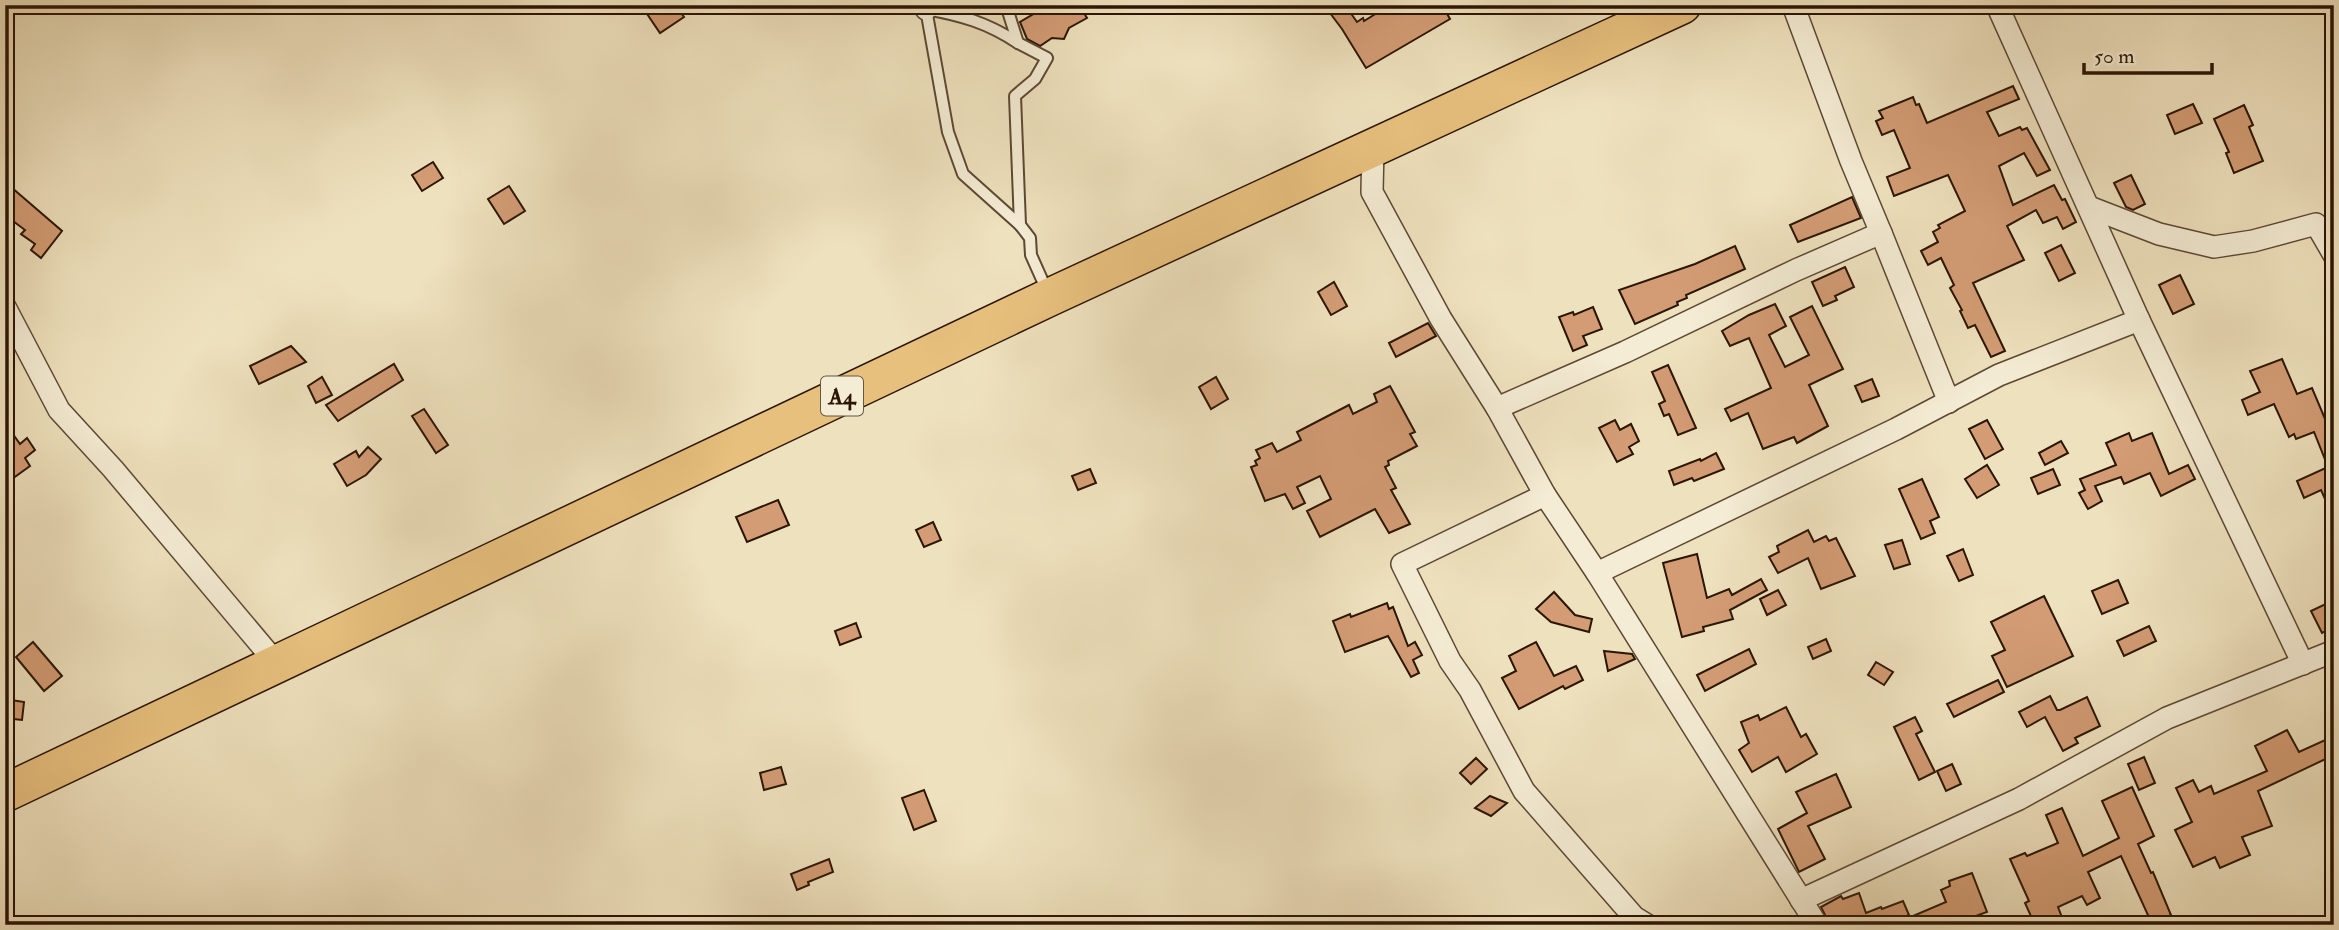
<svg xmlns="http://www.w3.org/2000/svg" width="2339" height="930" viewBox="0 0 2339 930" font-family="'IM FELL Double Pica',serif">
	<rect width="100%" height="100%" fill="#eee1bd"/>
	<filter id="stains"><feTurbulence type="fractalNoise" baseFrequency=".00286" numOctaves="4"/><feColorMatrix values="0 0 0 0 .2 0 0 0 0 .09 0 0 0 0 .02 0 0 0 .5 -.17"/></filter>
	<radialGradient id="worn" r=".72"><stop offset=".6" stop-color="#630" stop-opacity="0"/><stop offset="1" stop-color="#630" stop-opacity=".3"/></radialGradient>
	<!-- building -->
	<g fill="#d39c74" stroke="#2b1505" stroke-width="2">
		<path d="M641 5H666L670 10 676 6 684 17 660 33Z"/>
		<path d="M1049 5H1079L1087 18 1069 28 1064 39 1052 38 1040 46 1027 39 1020 22Z"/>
		<path d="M1324 5H1345L1357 22 1363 18 1364 21 1390 5H1442L1450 19 1366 68 1342 29Z"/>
		<path d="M2013 86 2019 99 1987 112 1999 136 2020 127 2022 130 2027 128 2050 170 2037 176 2024 153 1999 166 2013 205 2054 185 2062 200 2065 199 2076 222 2063 229 2057 217 2043 223 2036 210 2007 226 2024 260 1973 283 2005 351 1991 357 1975 325 1968 328 1960 311 1962 310 1950 288 1954 285 1941 258 1928 265 1921 251 1938 242 1933 232 1940 228 1938 225 1965 211 1948 175 1894 196 1887 177 1910 168 1894 130 1882 135 1876 121 1883 118 1879 111 1913 97 1916 105 1919 104 1927 123Z"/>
		<path d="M2193 104 2202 123 2175 134 2167 115Z"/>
		<path d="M2244 105 2253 125 2249 127 2263 161 2234 173 2226 153 2229 152 2214 119Z"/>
		<path d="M433 162 443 178 422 191 412 175Z"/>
		<path d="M2131 175 2145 204 2133 210 2126 207 2114 183Z"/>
		<path d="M509 186 525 211 504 224 488 199Z"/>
		<path d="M11 187 62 231 41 258 31 250 35 244 21 234 25 230 5 215V194Z"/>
		<path d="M1852 197 1861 218 1798 242 1790 225Z"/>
		<path d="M2061 245 2075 273 2059 281 2045 253Z"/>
		<path d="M1735 246 1745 269 1686 295 1687 298 1677 302 1678 305 1635 324 1619 290 1695 264Z"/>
		<path d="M1845 267 1854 287 1835 296 1837 300 1823 306 1812 282Z"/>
		<path d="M2180 275 2194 304 2173 314 2159 285Z"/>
		<path d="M1334 282 1347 306 1331 315 1318 292Z"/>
		<path d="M1775 304 1786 326 1769 335 1785 367 1809 355 1790 317 1812 306 1843 369 1809 385 1828 426 1797 443 1794 437 1763 449 1748 413 1731 421 1725 409 1771 388 1749 338 1730 346 1722 331 1749 315Z"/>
		<path d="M1593 307 1602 329 1583 336 1587 345 1573 351 1559 317 1573 312 1574 315Z"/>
		<path d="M1428 323 1436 336 1396 357 1389 343Z"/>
		<path d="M291 346 306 362 259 384 250 366Z"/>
		<path d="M2282 359 2297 394 2312 388 2334 440V519L2321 490 2304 498 2297 481 2328 467 2314 432 2296 439 2294 434 2289 437 2274 404 2248 415 2242 400 2260 392 2250 371Z"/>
		<path d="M394 364 403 380 338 421 326 405Z"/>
		<path d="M1668 365 1696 428 1678 435 1669 414 1664 416 1659 404 1665 401 1652 372Z"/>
		<path d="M322 377 332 395 316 403 308 386Z"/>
		<path d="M1216 377 1228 399 1211 409 1199 387Z"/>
		<path d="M1872 379 1879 396 1862 402 1855 386Z"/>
		<path d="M1390 386 1415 432 1410 434 1417 446 1388 461 1389 465 1385 467 1396 488 1391 490 1410 524 1389 533 1375 509 1320 537 1307 511 1331 499 1320 476 1297 487 1305 503 1293 509 1285 494 1265 501 1251 467 1257 465 1255 461 1260 458 1256 450 1272 443 1277 452 1301 440 1297 432 1349 405 1353 414 1377 402 1374 394Z"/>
		<path d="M424 409 448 445 436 453 412 416Z"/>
		<path d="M1615 420 1620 430 1631 424 1639 441 1629 447 1633 454 1617 462 1599 428Z"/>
		<path d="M1987 420 2003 449 1985 459 1969 429Z"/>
		<path d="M2129 433 2132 441 2152 433 2169 474 2188 465 2195 479 2161 496 2150 473 2124 484 2121 477 2095 486 2102 501 2088 509 2079 493 2085 490 2080 479 2116 465 2106 443Z"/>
		<path d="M15 437 20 444 27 438 35 450 25 458 30 466 5 484V444Z"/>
		<path d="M2061 441 2068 453 2045 465 2039 453Z"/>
		<path d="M368 447 381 459 366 475 347 486 334 464 356 451 359 457Z"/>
		<path d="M1716 453 1724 469 1694 481 1692 478 1674 485 1669 471 1700 459 1701 461Z"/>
		<path d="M1987 465 1999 485 1977 498 1965 479Z"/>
		<path d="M1090 469 1096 483 1078 490 1072 476Z"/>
		<path d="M2053 469 2060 485 2038 494 2031 478Z"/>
		<path d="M1922 479 1939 517 1930 521 1935 533 1921 539 1899 489Z"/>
		<path d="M778 500 789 525 747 542 736 517Z"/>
		<path d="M933 522 941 540 924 547 916 530Z"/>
		<path d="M1808 530 1814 542 1826 536 1829 541 1836 538 1855 576 1821 589 1808 558 1778 573 1769 557 1779 552 1777 546Z"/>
		<path d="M1902 540 1910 564 1894 569 1885 545Z"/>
		<path d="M1963 549 1973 575 1959 581 1947 556Z"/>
		<path d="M1697 554 1707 598 1729 589 1732 595 1761 579 1767 590 1730 610 1733 619 1703 627 1704 631 1682 637 1663 563Z"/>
		<path d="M2118 580 2128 603 2102 614 2092 591Z"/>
		<path d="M1778 590 1786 605 1767 615 1760 599Z"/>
		<path d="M1554 592 1575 615 1592 619 1589 632 1551 622 1536 609Z"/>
		<path d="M2044 596 2073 656 2007 687 1992 656 2005 650 1991 622Z"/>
		<path d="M2334 600V627L2322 633 2311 611Z"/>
		<path d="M1387 603 1389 609 1393 607 1408 646 1415 642 1422 655 1413 660 1419 673 1411 677 1388 636 1345 652 1333 621 1350 614 1351 617Z"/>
		<path d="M856 623 861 637 840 645 835 631Z"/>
		<path d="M2149 626 2156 641 2124 656 2117 641Z"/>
		<path d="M1826 639 1831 651 1813 659 1808 647Z"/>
		<path d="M33 642 62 676 44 691 16 657Z"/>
		<path d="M1536 642 1554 676 1576 666 1583 680 1565 689 1563 686 1519 709 1502 678 1516 671 1509 656Z"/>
		<path d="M1749 649 1756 664 1705 691 1697 675Z"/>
		<path d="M1604 651 1632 654 1635 659 1608 671Z"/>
		<path d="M1876 662 1893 672 1884 685 1868 675Z"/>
		<path d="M1998 680 2004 692 1954 717 1947 704Z"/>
		<path d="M2050 696 2057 710H2060L2087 697 2100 726 2075 738 2078 743 2063 751 2045 717 2027 727 2019 712Z"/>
		<path d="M5 699 24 702 22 720 5 718Z"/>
		<path d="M1786 707 1801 737 1806 734 1817 754 1786 772 1778 757 1752 772 1739 750 1749 743 1741 722 1758 715 1760 720Z"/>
		<path d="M1915 717 1922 731 1916 734 1935 772 1919 780 1894 727Z"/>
		<path d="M2287 730 2299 752 2334 736V755L2258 791 2272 826 2242 837 2250 855 2220 868 2215 857 2193 867 2175 830 2192 822 2176 788 2193 780 2199 792 2211 786 2214 794 2267 771 2255 746Z"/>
		<path d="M2144 757 2155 783 2139 790 2128 764Z"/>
		<path d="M1476 758 1487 769 1471 784 1460 773Z"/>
		<path d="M1952 764 1961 784 1946 791 1937 771Z"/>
		<path d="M781 767 786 784 764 790 760 773Z"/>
		<path d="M1836 774 1851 807 1808 826 1825 859 1799 872 1778 829 1807 813 1796 792Z"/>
		<path d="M2132 787 2154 836 2138 844 2151 873 2153 872 2171 915 2152 924 2121 856 2088 872 2100 898 2087 905 2082 896 2058 907 2065 925H2035L2025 903 2029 901 2010 859 2025 853 2027 856 2058 843 2046 815 2062 808 2083 856 2119 838 2102 801Z"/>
		<path d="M924 790 936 821 914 830 902 798Z"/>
		<path d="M1490 796 1507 803 1491 816 1475 808Z"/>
		<path d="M829 859 833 872 808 882 809 885 797 890 791 874Z"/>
		<path d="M1972 873 1987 912 1951 925H1892L1946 902 1941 890 1950 886 1949 881Z"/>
		<path d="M1859 893 1866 913 1881 907 1882 909 1903 901 1909 915 1887 925H1830L1821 907 1841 896 1843 899Z"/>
	</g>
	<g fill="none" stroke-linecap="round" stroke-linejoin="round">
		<!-- lane casing -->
		<g stroke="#5c4833" stroke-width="14">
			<g id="lane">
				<path d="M1006 5 1018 43 1047 58 1035 79 1015 96 1020 225"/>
				<path d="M1018 43C988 23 961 15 926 9L948 132 963 174 1020 225 1030 238 1031 255 1048 293"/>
			</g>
		</g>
		<!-- street casing -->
		<g stroke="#5c4833" stroke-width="24">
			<g id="street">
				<path d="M1997 5 2139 320 2303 664"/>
				<path d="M926 9 928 5"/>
				<path d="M1373 147 1372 192 1441 319 1497 408 1545 495 1597 573 1817 925"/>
				<path d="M2089 207 2159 234 2214 247 2253 241 2316 224 2334 255"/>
				<path d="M1881 233 1949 402"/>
				<path d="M5 307 59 410 113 469 278 665"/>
				<path d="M1497 408 1625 352 1796 270 1881 233 1851 161 1793 5"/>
				<path d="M1545 495 1402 564 1450 661 1470 690 1524 791 1634 917 1647 925"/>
				<path d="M1597 573 1896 429 1999 375 2139 320"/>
				<path d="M1801 900 2019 799 2167 718 2334 651"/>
			</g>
		</g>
		<!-- highway casing -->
		<g stroke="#2b1505" stroke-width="40">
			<path id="highway" d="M5 793 1050 297 1682 5"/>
		</g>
		<!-- lane -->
		<use href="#lane" stroke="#f4ecd4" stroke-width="10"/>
		<!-- street -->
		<use href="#street" stroke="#f4ecd4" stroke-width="21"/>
		<!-- highway -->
		<use href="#highway" stroke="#e7c07e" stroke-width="37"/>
	</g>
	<g text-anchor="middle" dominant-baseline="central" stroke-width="7" stroke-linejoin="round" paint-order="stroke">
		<!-- shield labels -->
		<rect fill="#f4ecd4" stroke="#675643" stroke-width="2" x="821" y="376.5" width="42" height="39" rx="5"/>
		<g font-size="23" font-weight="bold" fill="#2b1505">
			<text x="842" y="396">A4</text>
		</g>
	</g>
	<!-- margin -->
	<rect width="2339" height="930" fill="none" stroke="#eee1bd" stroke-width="28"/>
	<rect x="7" y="7" width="2325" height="916" fill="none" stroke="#2b1505" stroke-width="3.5"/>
	<rect x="14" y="14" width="2311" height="902" fill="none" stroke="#2b1505" stroke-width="2"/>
	<!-- scale -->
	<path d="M2084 63v10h128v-10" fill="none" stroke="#2b1505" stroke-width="3.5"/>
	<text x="2094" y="63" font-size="21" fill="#2b1505" stroke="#f4ecd4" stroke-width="5" paint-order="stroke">50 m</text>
	<rect width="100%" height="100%" filter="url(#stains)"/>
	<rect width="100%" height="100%" fill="url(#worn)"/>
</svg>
